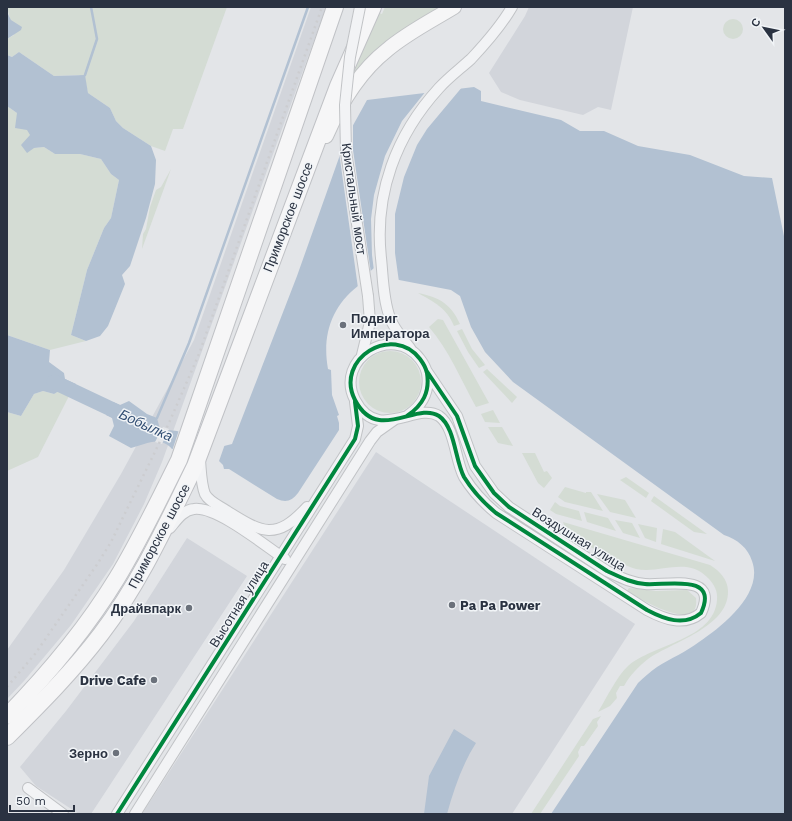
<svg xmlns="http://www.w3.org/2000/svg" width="792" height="821" viewBox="0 0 792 821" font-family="'Work Sans',sans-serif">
	<rect width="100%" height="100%" fill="#e3e5e8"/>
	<!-- built -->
	<g fill="#d2d5db">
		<path d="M311 7H326L162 462 144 504 113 564 71 625 24 681 7 699V650L64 570 121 474 194 340Z"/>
		<path d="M529 7H633L611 110 598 107 583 115 520 100 501 92 489 73 525 16Z"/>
		<path d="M376 452 635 624 512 814H142Z"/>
		<path d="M187 538 247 576 91 814H79L36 786 20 767 66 711 134 621Z"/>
	</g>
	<!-- green -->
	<g fill="#d4dcd4">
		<path d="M7 7H227L183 129H173L165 151 151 146 123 128 116 121 110 108 88 93 85 79 79 75 54 76 19 52 12 57 7 55V39L14 35Z"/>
		<path d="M385 7H441L355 73 353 72 379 13 382 14Z"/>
		<circle cx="733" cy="29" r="10"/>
		<path d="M7 106 17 113 31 135 34 148 44 147 55 154H80L101 159 111 174 119 180 111 218 104 228 87 270 71 335 86 341 50 350 7 335Z"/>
		<path d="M171 169 142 249 143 234 146 229 150 207 156 190 161 187Z"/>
		<path d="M418 293C439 297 451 304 460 324L454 326C447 308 434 302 418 293Z"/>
		<path d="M438 319 443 320 489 403 476 407C461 380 449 350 429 327Z"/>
		<path d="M462 329 472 349 485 365 479 368 468 352 457 331Z"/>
		<circle cx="390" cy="382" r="31"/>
		<path d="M487 369 517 397 512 403 483 372Z"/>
		<path d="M43 391 54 394 59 391 69 396 38 457 7 471V412L21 416 34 394Z"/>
		<path d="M493 410 500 423 485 422 481 414Z"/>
		<path d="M488 427H502L513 446 498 443Z"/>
		<path d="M522 453H535L544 472 547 471 552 478 544 488 538 483Z"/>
		<path d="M626 477 649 493 646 498 620 480Z"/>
		<path d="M565 487 586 493V492H591L603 511 565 502 558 497Z"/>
		<path d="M597 494 625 500 636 518 610 512Z"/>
		<path d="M654 496 707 534 694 532 651 501Z"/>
		<path d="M555 502 560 506 579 511 582 521 556 514 550 510Z"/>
		<path d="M584 512 608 518 616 531 587 522Z"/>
		<path d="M615 520 632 523 640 538 623 533Z"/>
		<path d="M563 522 710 565C720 571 728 580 728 591 729 627 672 642 648 659 638 667 630 675 624 686H620L616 693 617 698 610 706 598 712C606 699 617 676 628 666 653 644 714 640 717 600 718 591 714 584 708 578 687 556 661 574 636 569 626 567 580 542 571 535 568 532 564 526 563 522Z"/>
		<path d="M638 524 657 528 656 542 645 538Z"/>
		<path d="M663 529 675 532 715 561 661 544Z"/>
		<path d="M629 588 656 591 687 590 696 598C701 636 638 598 627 591Z"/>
		<path d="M601 716 597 722 598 726 584 746H581L578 752 579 756 540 814H531L593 719Z"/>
	</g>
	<!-- water -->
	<g fill="#b2c1d2">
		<path d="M7 12 11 20 22 27 21 30 7 39Z"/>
		<path d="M19 52 54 76 85 75 88 93 110 108 116 121 123 128 151 146 156 160 155 184 146 218 130 266 122 275 125 284 108 326 100 336 86 341 71 335 87 270 104 228 111 218 119 180 111 174 101 159 80 154H55L44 147 34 148 27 153 21 145 30 135 27 130 15 128 17 113 7 106V55L12 57Z"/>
		<path d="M474 87 481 91V101L561 120 580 131H604L638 146 690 155 744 176 772 178 785 241V814H551L638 683C644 677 650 672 657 667 671 658 686 652 699 642 723 626 764 593 752 561 748 548 737 539 724 535L513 382 485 352 471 327 460 296 451 290 394 279 388 268H374L358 282V286C331 307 322 336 328 369L331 370 332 395 339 415 337 416 339 423V430L298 493C292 501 286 503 277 499L229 469H224L223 465 219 461 172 449C160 435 146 444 131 448L109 436 114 426 112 418 106 415 113 402 120 405 129 401 147 414 157 418 160 429 177 431 224 446 232 444 297 276 346 138 367 100Z"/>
		<path d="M7 335 50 350 49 362 64 373 65 379 76 384 69 396 59 391 54 394 43 391 34 394 21 416 7 412Z"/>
		<path d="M454 729 476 743C462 765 454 789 447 814H424L429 776Z"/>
	</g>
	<!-- pier -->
	<g fill="#e3e5e8">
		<path d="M463 86 427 129 417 145 404 177 395 214V253L399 282 394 281 387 269 380 267 374 271 372 255 371 219 374 195 385 156 402 121 426 91Z"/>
		<path d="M353 121V150L371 273 360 283 358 288 339 152 344 137Z"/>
		<path d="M163 427 169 429 162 444 155 442Z"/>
		<path d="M179 430 225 444 218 464 172 451Z"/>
	</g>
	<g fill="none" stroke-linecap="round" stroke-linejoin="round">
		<!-- stream -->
		<g stroke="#b2c1d2" stroke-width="2.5">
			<path d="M85 75 97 39 91 7"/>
			<path d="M157 418 189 343 308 7"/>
		</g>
		<!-- river -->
		<path stroke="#b2c1d2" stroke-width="15" d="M54 382 128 417"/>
		<!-- minor casing -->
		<g stroke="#c1c3c6" stroke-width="12">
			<g id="minor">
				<path d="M410 348C403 339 394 329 390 318 383 299 383 277 381 258 374 194 396 135 439 88 449 77 460 69 471 59 486 43 501 26 512 7"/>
				<path d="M362 355 370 322 368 296"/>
				<path d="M407 416C423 405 430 392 427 373 426 368 423 363 420 359 393 323 334 359 355 400 378 444 416 401 439 416 455 427 455 460 464 477 472 490 484 503 496 513L647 610C664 619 684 627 701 613 720 572 665 586 645 584 631 583 620 577 607 571L509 507 494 493 475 466 457 416 426 370"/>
				<path d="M200 460C201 471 201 484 205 494 209 502 220 506 227 511 262 533 276 541 307 507"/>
				<path d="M170 528C176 521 183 510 194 509 217 506 265 546 285 559"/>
				<path d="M28 788 63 814"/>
				<path d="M117 814 355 439 358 426 355 402"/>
				<path d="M135 814 370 441 377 432 394 420"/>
			</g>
		</g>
		<!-- secondary casing -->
		<g stroke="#c1c3c6" stroke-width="16">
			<path id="secondary" d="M326 136C340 104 359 72 387 50 407 33 431 21 454 7"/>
		</g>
		<!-- primary casing -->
		<g stroke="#c0c2c6" stroke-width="18">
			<g id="primary">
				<path d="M7 716C48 674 86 629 117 578 140 540 159 500 179 460L335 7"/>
				<path d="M7 737C40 704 73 671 101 634 140 583 167 523 195 466L338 86 373 7"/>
			</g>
		</g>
		<!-- minor -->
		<use href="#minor" stroke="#f2f3f5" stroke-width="10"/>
		<!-- secondary -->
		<use href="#secondary" stroke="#f6f6f7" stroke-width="14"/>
		<!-- primary -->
		<use href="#primary" stroke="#f6f6f7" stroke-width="16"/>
		<!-- rail -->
		<path stroke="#cccdd0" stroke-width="2.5" stroke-dasharray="2 4" stroke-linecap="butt" d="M7 687 35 654 98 563 111 542 169 423 199 354 322 7"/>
		<!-- minor-bridge casing -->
		<g stroke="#c1c3c6" stroke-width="12" stroke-linecap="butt">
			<path id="minor-bridge" d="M360 7 350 57 345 105 346 152 368 296"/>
		</g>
		<!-- minor-bridge -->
		<use href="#minor-bridge" stroke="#f2f3f5" stroke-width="10"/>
		<!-- cycleway casing -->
		<g stroke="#f1f4f7" stroke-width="6">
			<g id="cycleway">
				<path d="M407 416C423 405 430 392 427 373 426 368 423 363 420 359 393 323 334 359 355 400 378 444 416 401 439 416 455 427 455 460 464 477 472 490 484 503 496 513L647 610C664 619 684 627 701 613 720 572 665 586 645 584 631 583 620 577 607 571L509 507 494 493 475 466 457 416 426 370"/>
				<path d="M117 814 355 439 358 426 355 402"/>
			</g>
		</g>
		<!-- cycleway -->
		<use href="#cycleway" stroke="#00873e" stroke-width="4"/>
	</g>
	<!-- markers -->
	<g fill="#6b717b" stroke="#f1f4f7" stroke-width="1.5">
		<circle cx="343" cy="325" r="4"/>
		<circle cx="452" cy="605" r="4"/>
		<circle cx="189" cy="608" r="4"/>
		<circle cx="154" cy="680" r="4"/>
		<circle cx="116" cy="753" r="4"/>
	</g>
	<g text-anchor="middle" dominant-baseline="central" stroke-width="3" stroke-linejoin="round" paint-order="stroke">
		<!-- street labels -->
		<g font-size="13" fill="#2a3241" stroke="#f1f4f7">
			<text transform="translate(354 199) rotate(82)">Кристальный мост</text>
			<text transform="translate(288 217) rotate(-69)">Приморское шоссе</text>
			<text transform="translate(159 536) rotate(-62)">Приморское шоссе</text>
			<text transform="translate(579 539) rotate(32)">Воздушная улица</text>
			<text transform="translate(239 604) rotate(-58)">Высотная улица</text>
		</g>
		<!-- poi labels -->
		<g font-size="13" font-weight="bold" fill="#2a3241" stroke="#f1f4f7" text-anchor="end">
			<text x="351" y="318" text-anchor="start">Подвиг<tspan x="351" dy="15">Императора</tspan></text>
			<text x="460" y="605" text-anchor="start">Pa Pa Power</text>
			<text x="181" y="608">Драйвпарк</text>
			<text x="146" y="680">Drive Cafe</text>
			<text x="108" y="753">Зерно</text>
		</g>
		<!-- water labels -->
		<g font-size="14" font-style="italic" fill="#345075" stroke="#f1f4f7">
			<text transform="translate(146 425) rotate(25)">Бобылка</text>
		</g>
	</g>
	<!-- border -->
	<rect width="792" height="821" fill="none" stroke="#2a3241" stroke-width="16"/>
	<!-- north arrow -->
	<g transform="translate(764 28) rotate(303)" stroke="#f1f4f7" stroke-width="3" paint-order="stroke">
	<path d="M0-3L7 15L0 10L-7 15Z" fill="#2a3241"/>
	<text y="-6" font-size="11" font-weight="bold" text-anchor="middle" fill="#2a3241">С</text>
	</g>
	<!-- scale -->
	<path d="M10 805v6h64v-6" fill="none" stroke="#2a3241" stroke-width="2"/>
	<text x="16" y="805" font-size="12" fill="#2a3241" stroke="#f1f4f7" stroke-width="3" paint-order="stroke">50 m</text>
</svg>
